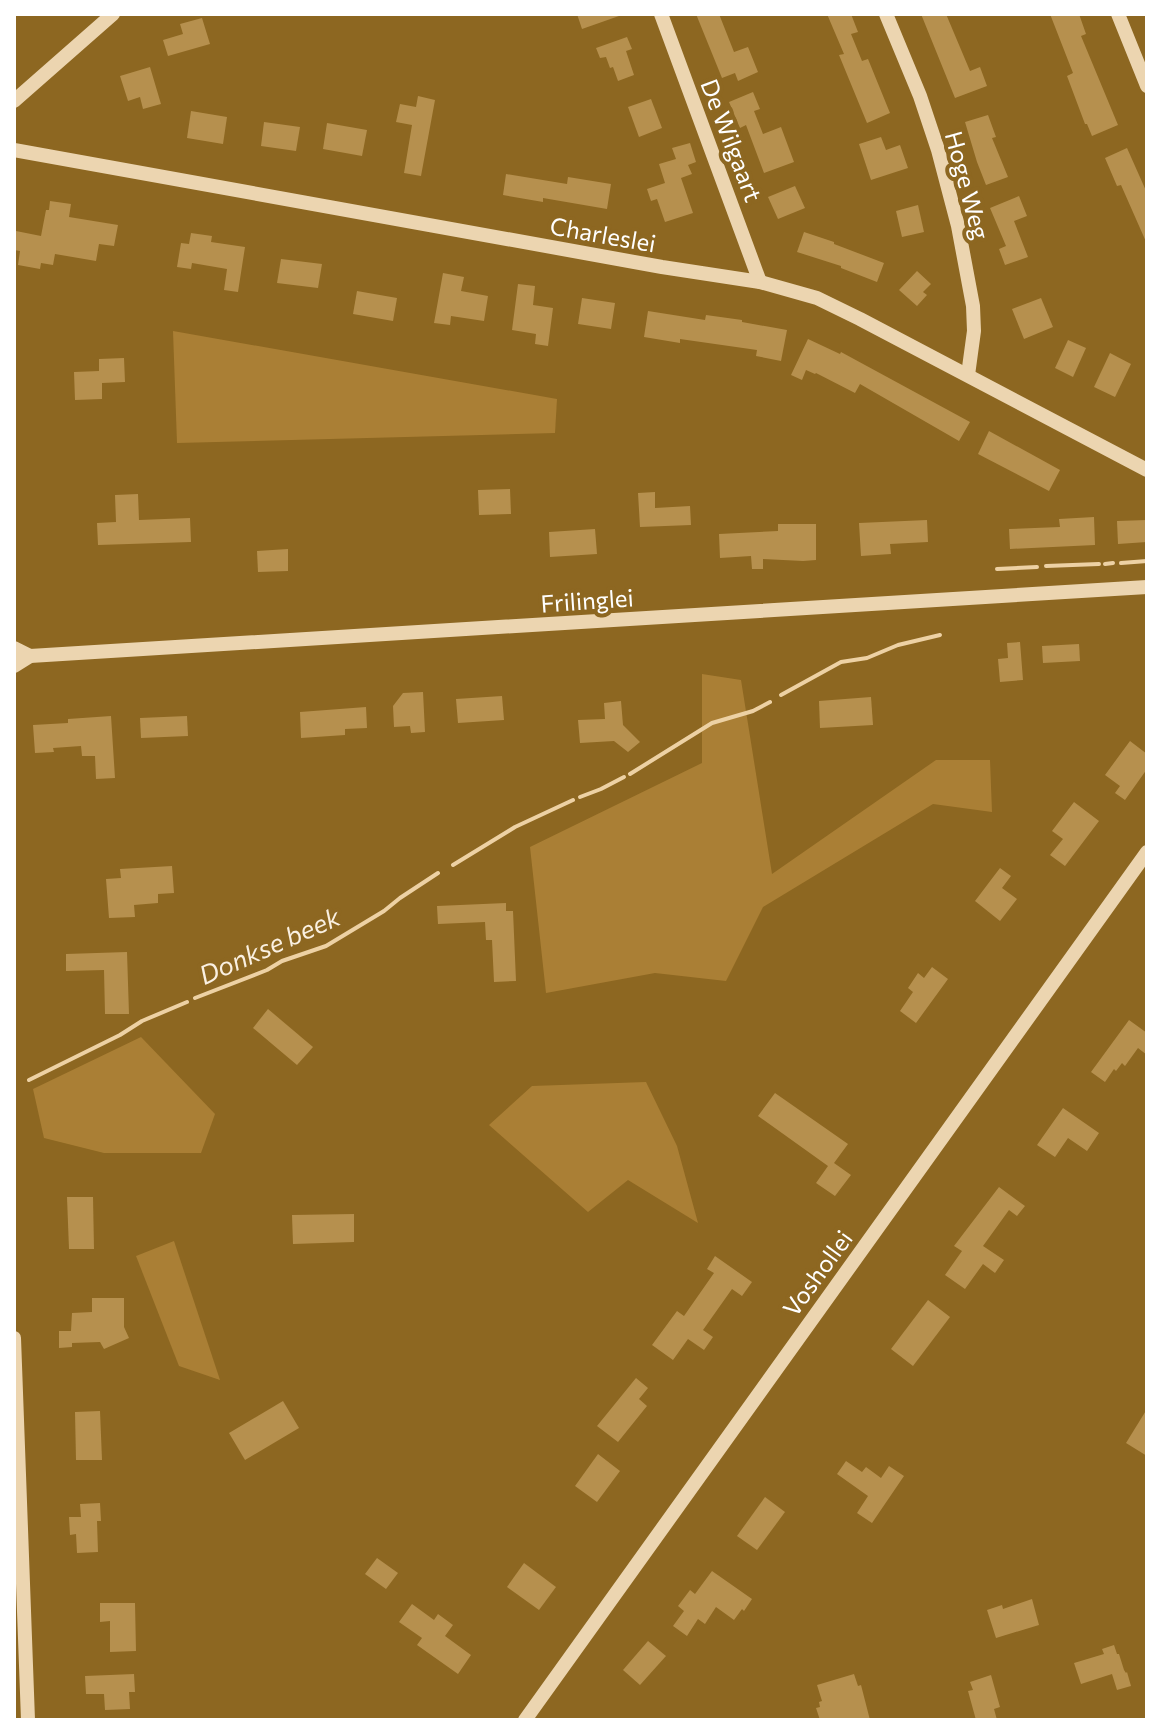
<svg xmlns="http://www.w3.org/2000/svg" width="1161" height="1734" viewBox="0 0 1161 1734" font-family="Commissioner,sans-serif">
	<rect width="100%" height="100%" fill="#8d6721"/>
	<!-- green -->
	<g fill="#aa7f35">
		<path d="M173 331 557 399 555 433 177 443Z"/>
		<path d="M702 674 741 680 772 874 936 760H990L992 812 933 804 763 907 726 981 655 973 546 993 530 847 702 763Z"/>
		<path d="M141 1037 215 1114 201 1153H104L44 1138 33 1089Z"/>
		<path d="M646 1082 677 1146 698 1223 628 1180 588 1212 489 1125 532 1086Z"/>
		<path d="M174 1241 220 1380 179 1366 136 1256Z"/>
	</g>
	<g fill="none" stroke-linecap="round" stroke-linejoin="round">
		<!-- stream -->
		<g stroke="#edd1a4" stroke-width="4">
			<path d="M1121 563 1147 561"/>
			<path d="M1105 564 1113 563"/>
			<path d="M1046 566 1099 564"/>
			<path d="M997 569 1037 567"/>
			<path d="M781 695 841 662 867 658 898 645 940 635"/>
			<path d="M630 774 712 723 753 711 770 702"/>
			<path d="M580 797 601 789 624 777"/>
			<path d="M453 865 515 827 573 800"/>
			<path d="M195 998 267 970 282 961 326 946 384 911 400 898 438 873"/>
			<path d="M29 1080 120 1035 142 1021 187 1002"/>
		</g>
	</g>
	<!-- building -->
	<g fill="#b6904e">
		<path d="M577 14H619V16L582 29Z"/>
		<path d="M696 14H719L734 52 748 47 758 72 738 81 735 73 722 78Z"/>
		<path d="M827 14H851L858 32 851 34 862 61 868 59 890 113 867 123 839 55 844 54Z"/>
		<path d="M921 14H946L970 71 980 67 987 86 955 98Z"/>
		<path d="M1050 14H1079L1086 34 1081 36 1118 125 1092 136 1087 124H1085L1067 76 1073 73Z"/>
		<path d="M202 18 210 44 168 56 163 40 183 34 180 24Z"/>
		<path d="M627 37 632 49 626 51 634 75 618 81 613 67 610 68 606 57 600 58 596 48Z"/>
		<path d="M150 67 161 104 143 109 140 97 128 101 120 76Z"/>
		<path d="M753 92 760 109 754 111 763 134 781 127 794 162 764 173 746 125 740 128 729 102Z"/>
		<path d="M418 96 435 100 421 176 404 173 412 125 396 122 400 104 416 107Z"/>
		<path d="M651 99 662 128 639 137 628 107Z"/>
		<path d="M191 111 227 117 223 144 187 138Z"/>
		<path d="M988 115 996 137 992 138 1008 177 986 185 977 162 965 122Z"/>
		<path d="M264 122 300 127 296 151 261 146Z"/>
		<path d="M327 123 367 130 362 156 323 149Z"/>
		<path d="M881 137 886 150 900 145 908 168 871 180 859 144Z"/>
		<path d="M690 143 696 162 688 165 692 174 681 178 693 213 665 222 657 199 651 201 647 189 665 183 659 164 676 159 672 148Z"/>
		<path d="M1127 148 1147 193V244L1121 185 1117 186 1105 158Z"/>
		<path d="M506 174 567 184 568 177 611 184 607 209 543 198V202L503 195Z"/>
		<path d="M795 186 805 208 778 219 768 197Z"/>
		<path d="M1019 196 1027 216 1014 221 1028 257 1005 265 999 249 1006 246 990 208Z"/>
		<path d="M50 201 71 204 69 217 118 225 114 246 99 244 96 261 55 254 53 265 41 263 40 269 18 265 20 251 14 250 16 231 41 236 46 210H49Z"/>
		<path d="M918 205 924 232 902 237 896 211Z"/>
		<path d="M804 232 834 242V244L884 263 877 282 841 268V266L797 252Z"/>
		<path d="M191 233 212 236 211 242 245 247 238 292 224 290 227 269 192 263 191 269 177 267 181 243 189 244Z"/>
		<path d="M281 259 322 264 318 288 277 283Z"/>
		<path d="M917 271 931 284 923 292 927 295 917 306 899 290Z"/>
		<path d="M443 273 464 277 461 291 488 296 484 321 451 316 450 325 434 323Z"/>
		<path d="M518 284 535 286 533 305 553 308 548 346 535 344 536 334 512 330Z"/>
		<path d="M357 291 397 298 393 321 353 314Z"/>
		<path d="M582 298 615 303 611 329 578 324Z"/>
		<path d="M1041 298 1053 327 1024 339 1012 309Z"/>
		<path d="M648 311 705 320 706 315 742 320V322L787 330 781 361 756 356 757 350 680 339V343L644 337Z"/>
		<path d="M808 339 840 354 841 352 970 422 959 441 860 384 855 393 816 373 815 374 806 370 802 380 791 375Z"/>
		<path d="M1068 340 1086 348 1073 377 1055 368Z"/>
		<path d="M1110 353 1131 364 1115 397 1094 387Z"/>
		<path d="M124 358 125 382 102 383V399L75 400 74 372 99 371V359Z"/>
		<path d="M989 431 1060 470 1049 491 978 454Z"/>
		<path d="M510 489 511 514 479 515 478 490Z"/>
		<path d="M655 492V508L690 506 691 525 640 527 638 493Z"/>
		<path d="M138 494 139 520 190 518 191 542 98 545 97 523 116 522 115 495Z"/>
		<path d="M1094 517 1095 545 1010 549 1009 529 1060 527 1059 519Z"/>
		<path d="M927 520 928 542 890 544 891 554 861 556 859 523Z"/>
		<path d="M1147 520V542L1118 544 1117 521Z"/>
		<path d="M778 524H816V560L803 561 763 559V569H752L751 556 720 558 719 534 778 531Z"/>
		<path d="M595 529 597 554 550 557 549 532Z"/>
		<path d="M288 549V571L258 572 257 551Z"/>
		<path d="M1020 642 1023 680 1000 682 998 659 1008 658 1007 643Z"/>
		<path d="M1079 644 1080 661 1043 663 1042 646Z"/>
		<path d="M423 692 425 732 411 733 410 726 394 727 393 706 403 693Z"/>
		<path d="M502 696 504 720 458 723 456 699Z"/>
		<path d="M871 697 873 725 820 728 819 701Z"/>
		<path d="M621 701 623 725 640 742 628 752 614 741 580 743 578 720 605 719 604 703Z"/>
		<path d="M366 707 367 728 345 729V735L301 738 300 712Z"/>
		<path d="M111 716 115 778 96 779 95 756H82L81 746 53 748 54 752 35 753 33 725 68 723V719Z"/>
		<path d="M187 716 188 736 141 738 140 718Z"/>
		<path d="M1130 741 1147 754V769L1125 800 1115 793 1120 786 1105 775Z"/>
		<path d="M1074 802 1099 821 1065 866 1050 855 1063 839 1052 831Z"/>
		<path d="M172 866 174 893 158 894V903L134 905 135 917 109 918 106 879 121 878 120 869Z"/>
		<path d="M1000 868 1011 876 1002 888 1017 899 1000 921 975 901Z"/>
		<path d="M506 903V911H513L516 981 494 982 492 940H486L485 922 438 924 437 906Z"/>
		<path d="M127 952 129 1014H105L104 970 66 971V954Z"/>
		<path d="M932 967 948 979 916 1023 900 1011 913 992 908 988 918 973 924 978Z"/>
		<path d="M268 1009 313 1047 297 1065 253 1028Z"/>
		<path d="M1129 1020 1147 1033V1055L1138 1048 1125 1066 1122 1063 1116 1071 1114 1069 1105 1082 1091 1072Z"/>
		<path d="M775 1093 848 1144 834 1163 851 1175 835 1196 816 1183 828 1166 758 1116Z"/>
		<path d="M1063 1108 1099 1133 1087 1151 1068 1138 1055 1157 1037 1145Z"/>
		<path d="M999 1187 1025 1206 1017 1216 1009 1210 983 1246 1004 1260 995 1273 983 1264 965 1289 945 1275 962 1251 954 1246Z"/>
		<path d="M67 1197H93L94 1249H69Z"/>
		<path d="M354 1214V1242L293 1244 292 1215Z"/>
		<path d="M715 1256 752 1282 742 1296 732 1289 703 1330 713 1337 704 1350 688 1339 673 1360 652 1345 677 1311 684 1316 714 1273 707 1269Z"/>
		<path d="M92 1298H124V1327L129 1338 104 1349 100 1342 72 1343V1347L59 1348V1331H71L72 1313 92 1312Z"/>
		<path d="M928 1300 950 1317 913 1366 891 1349Z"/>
		<path d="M636 1378 648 1388 639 1399 647 1406 618 1442 597 1426Z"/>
		<path d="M283 1401 299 1428 245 1460 229 1433Z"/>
		<path d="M1147 1409V1456L1126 1443Z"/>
		<path d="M100 1411 102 1460H76L75 1412Z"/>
		<path d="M598 1454 620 1471 597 1502 575 1486Z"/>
		<path d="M846 1461 862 1472 866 1467 881 1478 889 1466 904 1476 872 1523 857 1513 868 1496 837 1474Z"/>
		<path d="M765 1497 785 1512 757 1550 737 1536Z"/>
		<path d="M100 1503 101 1521H97L98 1552 77 1553 76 1534 70 1535 69 1517H81L80 1504Z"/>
		<path d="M377 1558 398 1573 386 1589 365 1574Z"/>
		<path d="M524 1563 556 1587 539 1610 507 1587Z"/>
		<path d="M712 1571 752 1599 744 1611 742 1609 734 1620 716 1607 705 1624 698 1619 687 1636 673 1626 684 1611 678 1606 690 1590 695 1594Z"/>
		<path d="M1032 1599 1039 1625 996 1638 987 1610 1002 1605 1003 1609Z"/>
		<path d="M100 1603H135L136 1651 110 1652V1621L100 1622Z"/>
		<path d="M412 1604 434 1620 438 1614 453 1625 445 1636 471 1655 458 1674 417 1645 422 1638 399 1622Z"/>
		<path d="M648 1641 666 1656 640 1685 623 1670Z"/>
		<path d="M1114 1645 1117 1654H1119L1124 1670 1126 1673 1127 1672 1131 1686 1117 1690 1112 1674 1081 1684 1074 1663 1104 1654 1102 1649Z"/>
		<path d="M134 1674 135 1692H129L130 1709 105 1710 104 1694H86L85 1676Z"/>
		<path d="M854 1674 858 1686 861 1685 870 1720H820L816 1708 820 1707 819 1702 822 1701 817 1685Z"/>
		<path d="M991 1675 1000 1707 994 1709 997 1720H976L968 1691 973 1690 970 1682Z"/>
	</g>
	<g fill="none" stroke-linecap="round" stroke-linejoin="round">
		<!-- minor -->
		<g stroke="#ecd5b0" stroke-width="14">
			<path d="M661 14 760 282"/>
			<path d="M886 14 920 96 938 150 958 226 973 306 974 331 968 375"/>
			<path d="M1118 14 1147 86"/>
			<path d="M14 101 113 14"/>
			<path d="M14 150 662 267 760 282 817 298 860 319 1147 470"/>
			<path d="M14 648 30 656"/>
			<path d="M14 666 30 656 1147 587"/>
			<path d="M14 1338 28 1720"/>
			<path d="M525 1720 1147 852"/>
		</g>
	</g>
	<g text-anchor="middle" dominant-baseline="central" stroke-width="8" stroke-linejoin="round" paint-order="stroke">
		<!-- street labels -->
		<g font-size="24" fill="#fff" stroke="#8d6721">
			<text transform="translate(732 140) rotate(69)">De Wilgaart</text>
			<text transform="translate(968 185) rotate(75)">Hoge Weg</text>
			<text transform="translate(603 234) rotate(10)">Charleslei</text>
			<text transform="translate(587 600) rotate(-4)">Frilinglei</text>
			<text transform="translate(817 1273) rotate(-54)">Voshollei</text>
		</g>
		<!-- water labels -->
		<g font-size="26" font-style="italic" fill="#faf0e1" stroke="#8d6721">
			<text transform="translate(269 945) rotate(-24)">Donkse beek</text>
		</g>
	</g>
	<!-- border -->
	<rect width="1161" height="1734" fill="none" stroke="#ffffff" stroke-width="32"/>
</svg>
